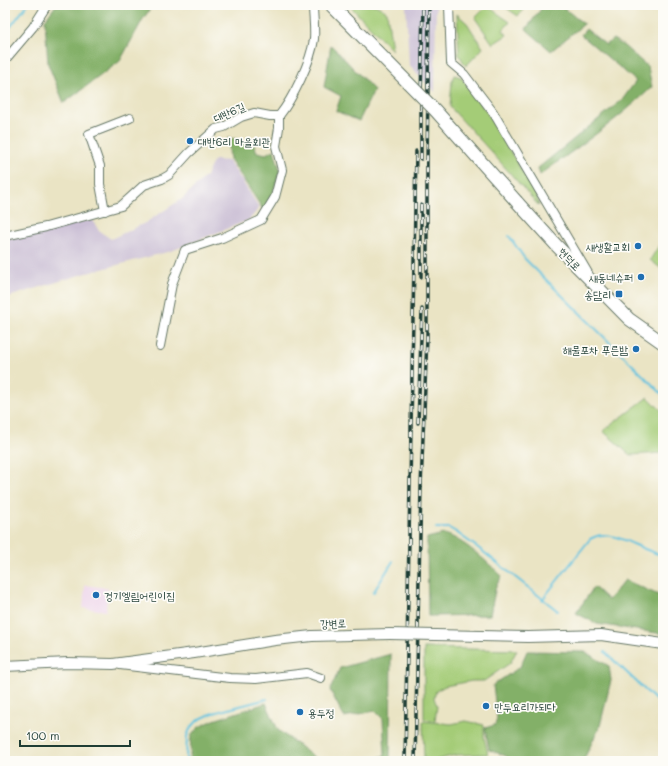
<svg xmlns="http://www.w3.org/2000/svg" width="668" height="766" viewBox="0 0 668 766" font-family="Mali,'Poor Story',sans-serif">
	<rect width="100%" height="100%" fill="#fdfcf7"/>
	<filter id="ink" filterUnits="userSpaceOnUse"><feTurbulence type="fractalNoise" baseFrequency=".025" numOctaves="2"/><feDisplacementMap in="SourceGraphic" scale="8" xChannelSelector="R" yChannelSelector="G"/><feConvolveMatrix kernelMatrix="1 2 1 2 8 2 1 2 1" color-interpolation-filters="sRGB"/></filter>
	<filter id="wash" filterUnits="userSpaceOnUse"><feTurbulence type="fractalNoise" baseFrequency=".012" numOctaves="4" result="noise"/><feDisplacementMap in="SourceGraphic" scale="16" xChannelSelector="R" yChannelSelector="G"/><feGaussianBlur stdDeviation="0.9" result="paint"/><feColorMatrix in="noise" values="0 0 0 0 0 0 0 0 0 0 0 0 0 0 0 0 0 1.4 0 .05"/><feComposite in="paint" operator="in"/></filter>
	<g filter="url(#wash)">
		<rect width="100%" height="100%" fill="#eae4c4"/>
		<!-- built -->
		<path fill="#ecd1ea" d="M85 585 108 588 106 611 83 608Z"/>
		<!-- industrial -->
		<g fill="#cbbfd5">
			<path d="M406 5H436L435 92 409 65Z"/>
			<path d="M214 160 229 161 257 204 259 208 249 220 171 251 83 274 5 298V239L92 219 99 231 111 239 145 223 182 199 206 176Z"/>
		</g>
		<!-- green -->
		<g fill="#a4cc77" stroke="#628456">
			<path d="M349 5H376L387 12 392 50Z"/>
			<path d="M502 5H527L518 16Z"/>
			<path d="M487 6 510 22 503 30 507 35 493 44 475 18Z"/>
			<path d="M457 14 467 23 483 48 466 66 459 55Z"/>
			<path d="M454 75 461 77 486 111 537 196 539 206 494 155 450 107 452 81Z"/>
			<path d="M663 239V270L650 260Z"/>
			<path d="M648 397 663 412V453L630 455 603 431Z"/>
			<path d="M424 648 517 650 510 663 484 681H472L445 686 436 691 434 698 437 706 435 721 424 719Z"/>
			<path d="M423 721 451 724 466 721 484 725V737L488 754 456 755 432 761H424Z"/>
		</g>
		<!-- forest -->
		<g fill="#83b068" stroke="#51764e">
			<path d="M56 5H153L143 19 120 61 64 103 48 64 45 20Z"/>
			<path d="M544 5H560L584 24 551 51 526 29Z"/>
			<path d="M586 29 606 45 613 39 624 46 648 67 652 87C618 120 578 147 540 175L538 168 622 100 636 81 581 35Z"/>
			<path d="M331 45 374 90 359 121 336 111 341 96 324 87Z"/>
			<path d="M228 138 236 139 245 144 252 140 257 152 266 154 274 150 280 170 272 197 264 211 230 159Z"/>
			<path d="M444 534C462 538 488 563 502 576L496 586 490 615 428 616 427 538Z"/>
			<path d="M625 580 663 597V634L597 624 576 613 594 587 608 600Z"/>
			<path d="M527 651 585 652 609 666 611 680 600 726 583 761H511L506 756 489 750 485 728 495 725 497 718 493 685 520 667Z"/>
			<path d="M391 654 390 761H371L385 755 383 719 375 711 344 717 330 690 340 668Z"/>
			<path d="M266 703 278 730 319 761H190L191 736 199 727 214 720Z"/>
		</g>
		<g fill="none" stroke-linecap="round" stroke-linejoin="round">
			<!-- stream -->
			<g stroke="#62c3e0" stroke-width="2">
				<path d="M5 34 27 5"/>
				<path d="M509 236 525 259 663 395"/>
				<path d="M436 528H449L456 532 481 550 558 611"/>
				<path d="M373 593 393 561"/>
				<path d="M542 600 590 539C594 537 598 535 602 535 620 534 644 552 663 555"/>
				<path d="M605 652 663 707"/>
				<path d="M186 761 187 736 190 729 198 720 213 713 267 699"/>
			</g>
		</g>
	</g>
	<g filter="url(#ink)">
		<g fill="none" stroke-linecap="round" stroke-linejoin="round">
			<!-- minor casing -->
			<g stroke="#676" stroke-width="10">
				<g id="minor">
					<path d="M449 5 451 63 464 74 493 112 588 273"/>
					<path d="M5 60 33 27 47 5"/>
					<path d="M105 211 100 184V166L89 134 130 118"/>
					<path d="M5 236 46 227 121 206 144 185 162 179 169 175 189 153 216 129 224 127 241 117 254 113 270 116H279C293 98 311 62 314 39 315 28 313 16 313 5"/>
					<path d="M160 346 172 284 185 250 222 238 261 220 275 197 282 170 276 146 279 128V116"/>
					<path d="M120 665 230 678 256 679 307 673 321 678"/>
				</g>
			</g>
			<!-- tertiary casing -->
			<g stroke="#676" stroke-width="12">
				<g id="tertiary">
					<path d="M435 635 528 637 601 635 663 644"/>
					<path d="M5 666 68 663 113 664 194 653 275 640 312 636 390 634"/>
				</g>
			</g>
			<!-- secondary casing -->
			<g stroke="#676" stroke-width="14">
				<path id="secondary" d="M517 202 557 246 629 319 663 343"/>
			</g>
			<!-- minor -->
			<use href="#minor" stroke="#fff" stroke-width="8"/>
			<!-- tertiary -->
			<use href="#tertiary" stroke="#fff" stroke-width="10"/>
			<!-- secondary -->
			<use href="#secondary" stroke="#fff" stroke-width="12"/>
			<!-- rail casing -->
			<g stroke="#1f3d34" stroke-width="3.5">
				<g id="rail">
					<path d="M421 159V98L423 5"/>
					<path d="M421 205V277"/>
					<path d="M418 423 422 309"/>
					<path d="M405 761 416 151"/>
					<path d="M415 761 421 487 427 337V163L429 5"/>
				</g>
			</g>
			<!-- rail -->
			<use href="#rail" stroke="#fdfcf7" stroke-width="2" stroke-dasharray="6" stroke-linecap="butt"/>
			<!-- tertiary-bridge casing -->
			<g stroke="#676" stroke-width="12" stroke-linecap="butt">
				<path id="tertiary-bridge" d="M390 634 435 635"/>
			</g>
			<!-- secondary-bridge casing -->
			<g stroke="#676" stroke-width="14" stroke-linecap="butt">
				<path id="secondary-bridge" d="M331 5 435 110 517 202"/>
			</g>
			<!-- tertiary-bridge -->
			<use href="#tertiary-bridge" stroke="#fff" stroke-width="10"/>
			<!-- secondary-bridge -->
			<use href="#secondary-bridge" stroke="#fff" stroke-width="12"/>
		</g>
	</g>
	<!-- markers -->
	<g fill="#1f6fb2" stroke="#fdfcf7" stroke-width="1.5">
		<circle cx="190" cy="141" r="4"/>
		<circle cx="638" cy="246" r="4"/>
		<circle cx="641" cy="277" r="4"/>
		<rect x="615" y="290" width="8" height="8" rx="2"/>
		<circle cx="636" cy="349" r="4"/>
		<circle cx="96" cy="595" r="4"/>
		<circle cx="486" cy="706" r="4"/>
		<circle cx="300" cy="712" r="4"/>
	</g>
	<g text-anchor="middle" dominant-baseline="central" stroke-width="3.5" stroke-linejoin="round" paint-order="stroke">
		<!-- street labels -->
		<g font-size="11" fill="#1f3d34" stroke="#fdfcf7">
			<text transform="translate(229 112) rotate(-24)">대반6길</text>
			<text transform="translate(570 259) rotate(46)">현덕로</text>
			<text transform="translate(333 623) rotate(-2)">강변로</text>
		</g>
		<!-- poi labels -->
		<g font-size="11" fill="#1f3d34" stroke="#fdfcf7" text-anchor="start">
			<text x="198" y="141">대반6리 마을회관</text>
			<text x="630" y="246" text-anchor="end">새생활교회</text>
			<text x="633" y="277" text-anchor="end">새동네슈퍼</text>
			<text x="611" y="294" text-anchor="end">송담리</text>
			<text x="628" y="349" text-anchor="end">해물포차 푸른밤</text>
			<text x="104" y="595">경기엘림어린이집</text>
			<text x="494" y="706">만두요리가되다</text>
			<text x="308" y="712">용두정</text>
		</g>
	</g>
	<!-- margin -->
	<rect width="668" height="766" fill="none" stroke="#fdfcf7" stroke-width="20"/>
	<!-- scale -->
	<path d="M20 740v6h110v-6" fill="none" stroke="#1f3d34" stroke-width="2"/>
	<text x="26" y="740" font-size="12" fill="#1f3d34" stroke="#fdfcf7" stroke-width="3" paint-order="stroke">100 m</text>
</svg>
